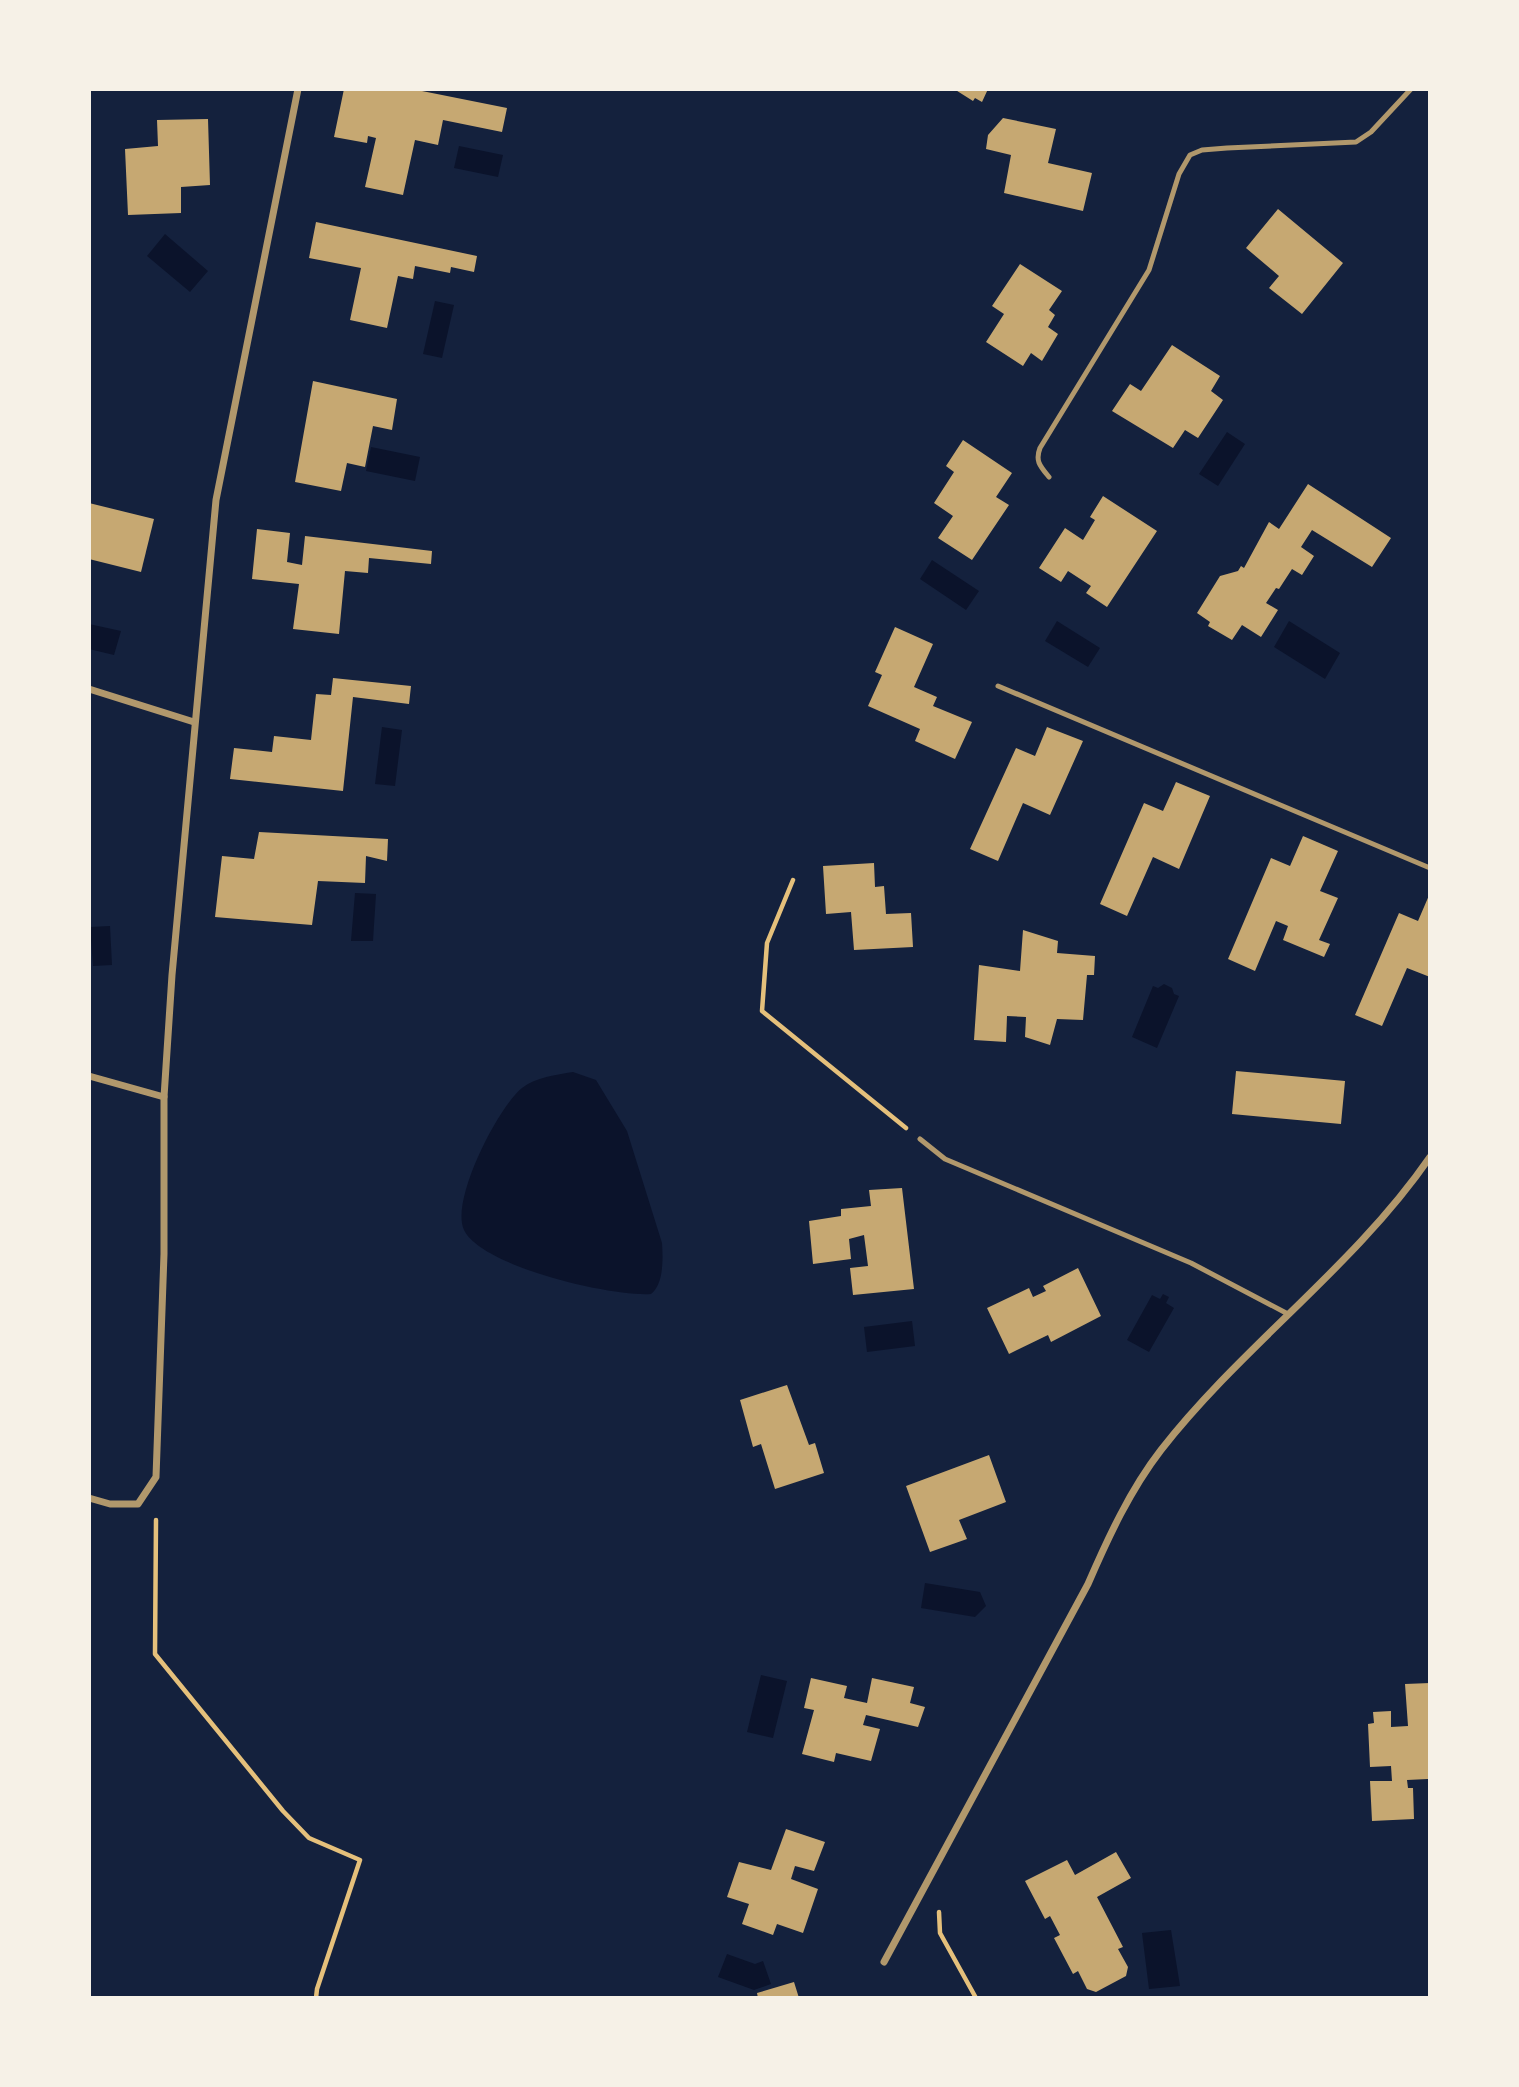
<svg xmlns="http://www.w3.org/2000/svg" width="1519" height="2087" viewBox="0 0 1519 2087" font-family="'Times New Roman',serif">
	<rect width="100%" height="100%" fill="#14213d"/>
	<!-- water -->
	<g fill="#0b132b">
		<path d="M459 146 503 155 498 177 454 168Z"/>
		<path d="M165 234 208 271 190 292 147 256Z"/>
		<path d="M435 301 454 305 442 358 423 354Z"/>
		<path d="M1227 432 1245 444 1218 486 1199 474Z"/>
		<path d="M371 447 420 457 415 481 366 471Z"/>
		<path d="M932 560 979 591 966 610 920 579Z"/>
		<path d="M1057 621 1100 648 1088 667 1045 641Z"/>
		<path d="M1289 621 1340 653 1325 679 1274 647Z"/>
		<path d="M89 624 121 631 114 655 89 649Z"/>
		<path d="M382 727 402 730 395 786 375 784Z"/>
		<path d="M355 893 376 894 373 941H351Z"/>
		<path d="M110 926 112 965 93 966 90 927Z"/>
		<path d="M1164 984 1172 988 1174 994 1179 996 1157 1048 1132 1037 1153 986 1158 988Z"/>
		<path d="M573 1072 596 1080 627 1131 662 1243C663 1258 664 1284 651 1294 613 1297 482 1267 464 1230 450 1201 498 1107 522 1088 536 1077 556 1075 573 1072Z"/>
		<path d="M1163 1294 1169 1297 1166 1303 1174 1308 1149 1352 1127 1340 1152 1295 1160 1299Z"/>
		<path d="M912 1321 915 1346 867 1352 864 1327Z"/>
		<path d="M925 1583 980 1592 986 1606 975 1617 921 1608Z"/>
		<path d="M761 1675 787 1681 773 1738 747 1732Z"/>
		<path d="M1171 1930 1180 1986 1149 1989 1142 1933Z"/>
		<path d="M727 1954 755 1964 763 1961 771 1984 754 1990 718 1977Z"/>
	</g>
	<!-- building -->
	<g fill="#c6a872">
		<path d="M344 89H412L507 108 502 132 443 120 438 145 415 140 403 195 365 187 376 138 368 136 367 143 334 137Z"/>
		<path d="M954 89H988L982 102 975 98 973 101Z"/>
		<path d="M1003 118 1056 129 1048 163 1092 173 1083 211 1004 193 1011 155 986 149 988 135Z"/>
		<path d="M208 119 210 185 181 187V213L128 215 125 149 158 146 157 120Z"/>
		<path d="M1278 209 1343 263 1302 314 1269 288 1279 276 1246 248Z"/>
		<path d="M316 222 477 256 474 272 451 267 450 273 415 266 413 279 398 276 387 328 350 320 361 268 309 258Z"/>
		<path d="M1020 264 1062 291 1049 310 1055 315 1048 327 1058 334 1042 361 1031 353 1023 366 986 342 1004 314 992 306Z"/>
		<path d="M1172 345 1220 376 1211 391 1223 400 1198 438 1185 430 1173 448 1112 411 1130 384 1141 391Z"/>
		<path d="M313 381 397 399 392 430 373 426 365 467 347 463 341 491 295 482Z"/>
		<path d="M963 440 1012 473 996 497 1009 505 972 560 938 538 953 516 934 503 954 472 946 466Z"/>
		<path d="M1308 484 1391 538 1372 567 1312 530 1301 547 1314 556 1302 575 1292 569 1279 589 1276 588 1266 603 1278 610 1261 637 1242 625 1232 640 1208 626 1210 622 1197 613 1220 576 1238 571 1241 566 1244 568 1269 522 1279 529Z"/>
		<path d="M1103 496 1157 531 1107 607 1086 593 1091 586 1068 571 1061 582 1039 568 1065 528 1083 540 1095 520 1090 517Z"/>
		<path d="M89 503 154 519 141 572 89 559Z"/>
		<path d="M257 529 290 533 287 562 302 565 305 536 432 551 431 564 369 558 368 573 345 571 339 634 293 629 299 584 252 579Z"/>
		<path d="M895 627 933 644 914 687 937 697 933 706 972 722 955 759 915 741 920 729 868 706 882 675 875 672Z"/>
		<path d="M333 678 411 686 409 704 353 697 343 791 230 779 234 748 272 752 274 736 311 740 316 694 331 695Z"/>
		<path d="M1047 727 1083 741 1050 815 1023 803 998 861 970 849 1016 748 1035 756Z"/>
		<path d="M1176 782 1210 796 1179 869 1153 857 1127 916 1100 904 1144 803 1163 811Z"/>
		<path d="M259 832 388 839 387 861 366 856 365 883 318 881 312 925 215 917 222 856 254 859Z"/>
		<path d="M1303 836 1338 851 1320 891 1338 898 1319 940 1330 944 1324 957 1283 940 1288 926 1276 921 1255 971 1228 959 1271 858 1290 866Z"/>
		<path d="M874 863 875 887 884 886 886 914 911 913 913 947 854 950 851 912 826 914 823 866Z"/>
		<path d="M1430 893V977L1407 968 1382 1026 1355 1015 1399 913 1418 921Z"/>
		<path d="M1023 930 1058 941 1057 953 1095 956 1094 975H1087L1083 1020 1057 1019 1050 1045 1025 1037 1026 1017 1007 1016 1006 1042 974 1040 979 965 1020 971Z"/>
		<path d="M1236 1071 1345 1081 1341 1124 1232 1114Z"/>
		<path d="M902 1188 914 1289 853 1295 850 1268 868 1266 864 1235 849 1239 851 1259 813 1264 809 1221 841 1216V1209L871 1206 869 1190Z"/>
		<path d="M1078 1268 1101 1316 1051 1342 1048 1335 1009 1354 987 1308 1029 1288 1033 1297 1046 1291 1043 1286Z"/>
		<path d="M787 1385 809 1445 815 1443 824 1473 775 1489 761 1444 753 1447 740 1400Z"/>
		<path d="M989 1455 1006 1502 959 1520 967 1539 930 1552 906 1486Z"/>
		<path d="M811 1678 847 1686 844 1698 867 1703 872 1678 914 1687 910 1703 925 1707 918 1727 866 1715 863 1725 880 1729 871 1761 836 1753 834 1762 802 1754 814 1710 804 1708Z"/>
		<path d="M1430 1683 1428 1779 1407 1780 1408 1788H1413L1414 1819 1372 1821 1370 1781H1392L1391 1766 1370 1767 1368 1724 1374 1723 1373 1712 1391 1711V1727L1408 1726 1405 1684Z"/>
		<path d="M786 1829 825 1842 814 1871 795 1866 791 1879 818 1889 803 1933 777 1924 773 1935 742 1924 749 1904 727 1897 739 1862 771 1870Z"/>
		<path d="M1116 1852 1131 1878 1097 1897 1123 1947 1118 1949 1128 1967 1126 1976 1096 1992 1087 1989 1078 1971 1073 1974 1054 1938 1060 1935 1050 1916 1045 1919 1025 1881 1067 1860 1075 1875Z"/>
		<path d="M794 1982 799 1998H758L757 1993Z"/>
	</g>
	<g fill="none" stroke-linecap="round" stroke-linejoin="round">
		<!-- path -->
		<g stroke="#e5c07b" stroke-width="4.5">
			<path d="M793 880 767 943 762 1011 906 1128"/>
			<path d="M156 1520 155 1654 283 1811 309 1838 360 1860 317 1989 316 1998"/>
			<path d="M939 1912 940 1933 976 1998"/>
		</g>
		<!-- service -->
		<g stroke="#b1986c" stroke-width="5">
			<path d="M1049 477C1040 466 1035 461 1040 448L1149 270 1179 174 1190 155 1202 150 1227 148 1356 142 1371 132 1411 89"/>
			<path d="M998 686 1430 868"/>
			<path d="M920 1139 945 1159 1191 1263 1288 1314"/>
		</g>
		<!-- minor -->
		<g stroke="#b1986c" stroke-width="7">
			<path d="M89 689 194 722"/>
			<path d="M89 1076 164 1097"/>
			<path d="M89 1498 110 1504H138L156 1477 164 1254V1097L172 975 216 500 298 89"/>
			<path d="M884 1962 1088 1584C1108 1538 1130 1490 1161 1450 1243 1345 1354 1267 1430 1157"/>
		</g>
	</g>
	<!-- border -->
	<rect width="1519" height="2087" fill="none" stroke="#f6f1e7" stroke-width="182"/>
</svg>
